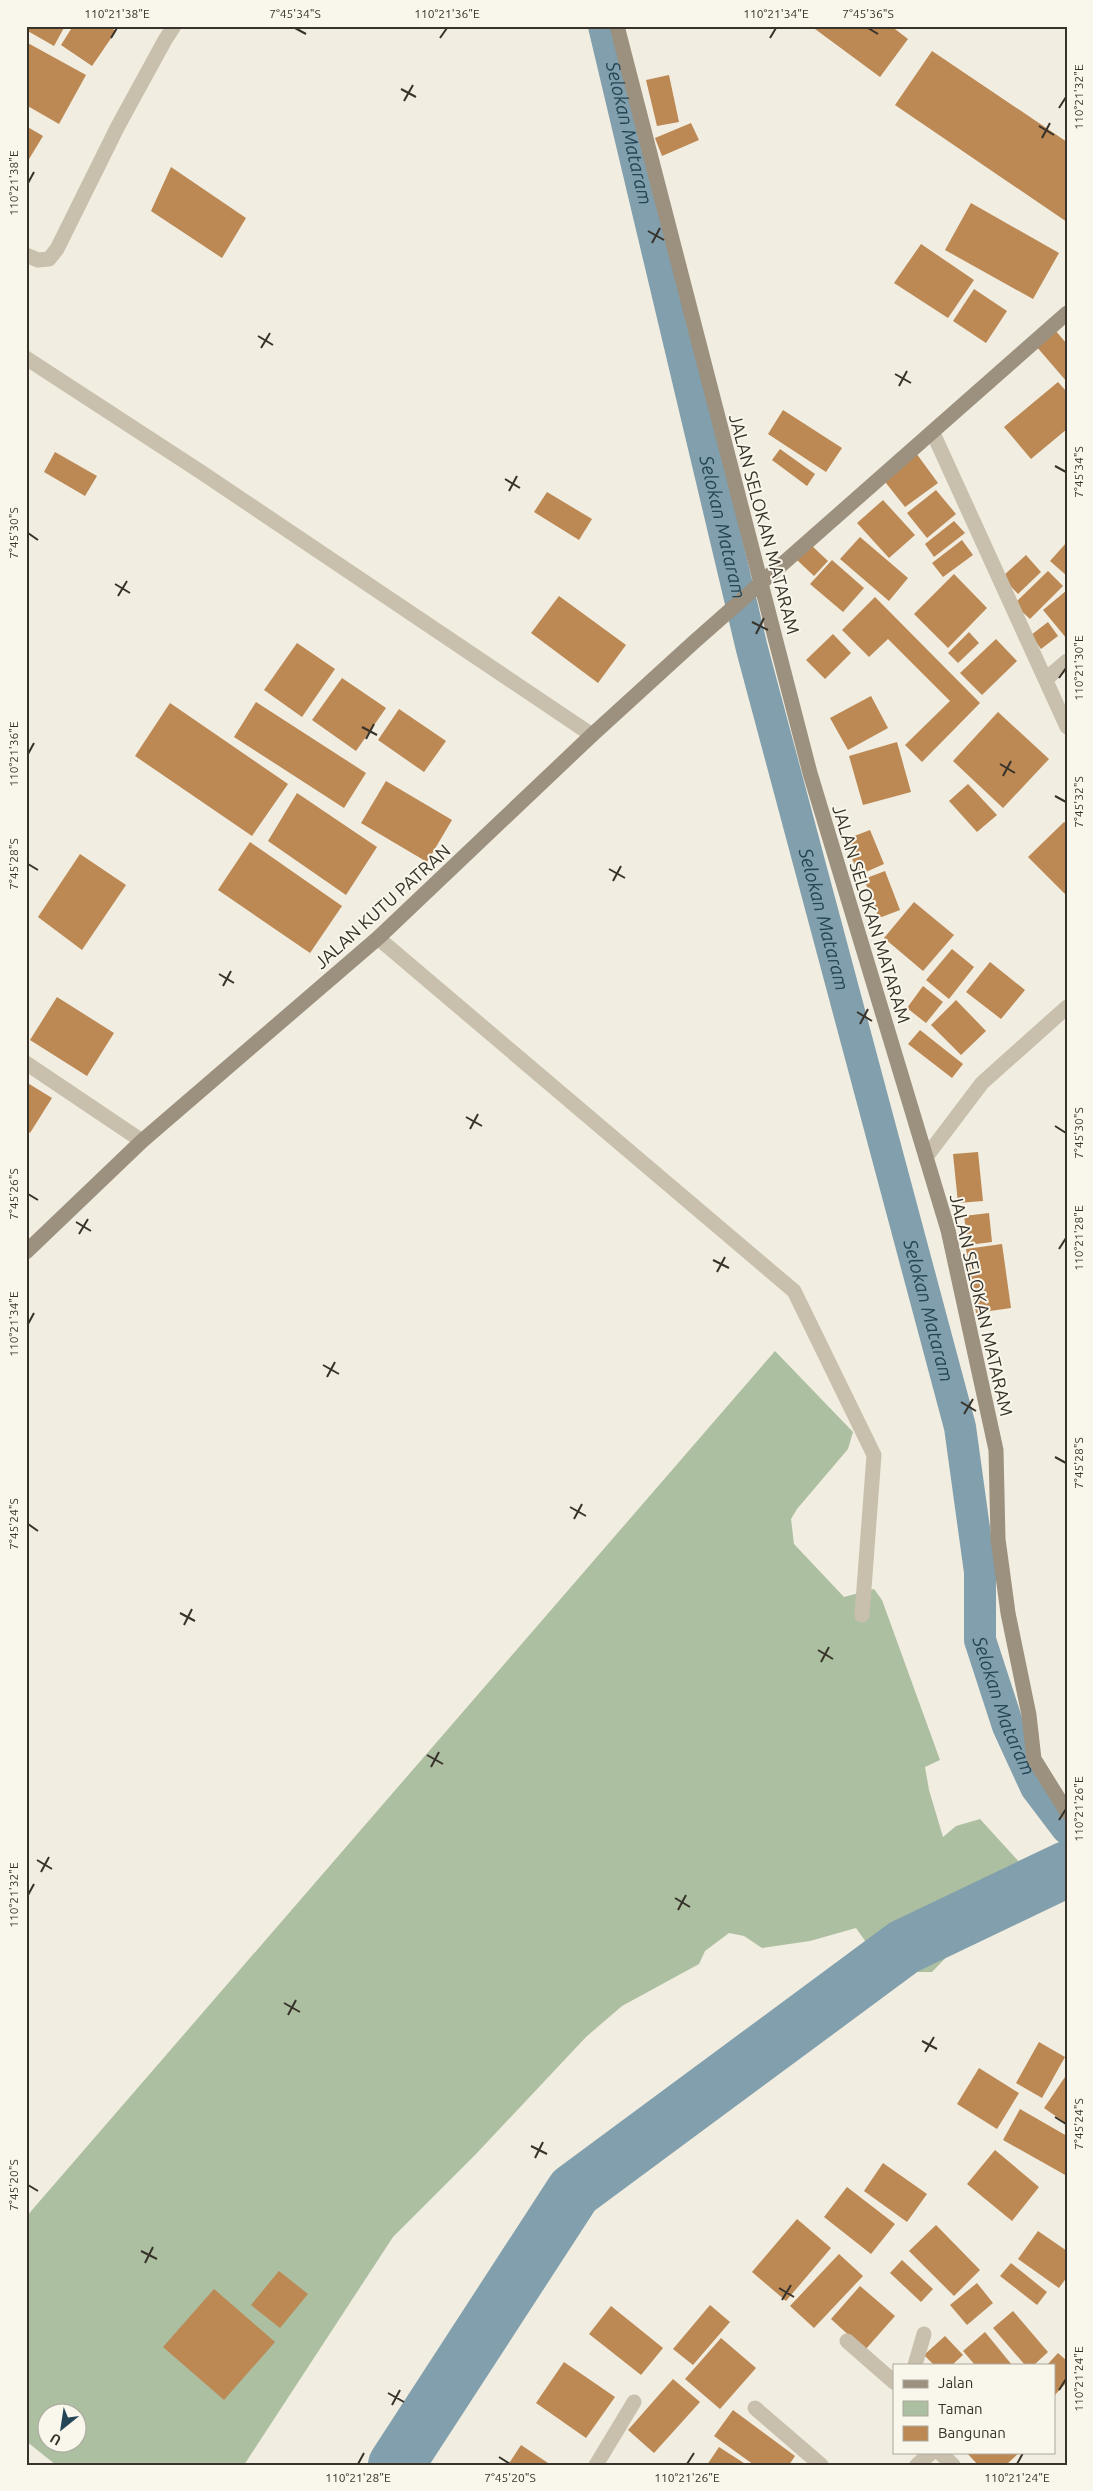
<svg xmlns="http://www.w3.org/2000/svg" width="1093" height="2491" viewBox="0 0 1093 2491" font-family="Ubuntu,sans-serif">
	<rect width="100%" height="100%" fill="#f1ede0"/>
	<!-- green -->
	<path fill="#adbfa1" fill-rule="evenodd" d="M775 1351 853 1432 848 1449 797 1509 791 1519 794 1544 844 1597 874 1589 882 1600 940 1760 925 1767 929 1790 943 1837 956 1826 980 1819 1030 1874 1032 1886 1012 1919 959 1944 932 1972H887L856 1928 810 1941 762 1948 744 1936 729 1933 705 1951 699 1964 622 2006 586 2037 476 2154 393 2237 244 2465H56L26 2441V2217ZM48 2414H78V2444H48Z"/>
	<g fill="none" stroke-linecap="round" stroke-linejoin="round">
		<!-- canal -->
		<path stroke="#819fac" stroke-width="32" id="s1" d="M604 26 752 649 960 1427 980 1572V1640L1008 1726 1036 1787 1067 1828"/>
		<!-- river -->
		<path stroke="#819fac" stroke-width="56" d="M396 2465 574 2191 904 1947 1067 1869"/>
	</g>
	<!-- building -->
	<g fill="#bc8853">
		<path d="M26 26H65L54 46 26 30Z"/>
		<path d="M73 26H108L116 31 92 66 61 45Z"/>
		<path d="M811 26H891L908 39 880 77Z"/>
		<path d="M26 42 86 75 59 124 26 105Z"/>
		<path d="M932 51 1067 142V222L895 105Z"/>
		<path d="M669 75 679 122 657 126 646 80Z"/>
		<path d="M691 123 699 140 662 156 655 138Z"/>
		<path d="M26 126 43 136 26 164Z"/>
		<path d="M171 167 246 218 222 258 151 211Z"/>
		<path d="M971 203 1059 253 1033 299 945 250Z"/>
		<path d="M921 244 974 280 948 318 894 283Z"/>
		<path d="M974 289 1007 311 986 343 953 321Z"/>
		<path d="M1055 330 1067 344V382L1036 346Z"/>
		<path d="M1058 382 1067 392V429L1031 459 1004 427Z"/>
		<path d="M783 410 842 448 826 472 768 434Z"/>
		<path d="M780 449 815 474 807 486 772 460Z"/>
		<path d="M55 452 97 476 85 496 44 472Z"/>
		<path d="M916 453 938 483 905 507 882 478Z"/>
		<path d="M936 490 956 514 927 538 907 513Z"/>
		<path d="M547 492 592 519 579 540 534 512Z"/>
		<path d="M883 500 915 535 889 558 857 523Z"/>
		<path d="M954 521 965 533 934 557 925 544Z"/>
		<path d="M860 537 908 578 889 601 840 559Z"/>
		<path d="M962 540 973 555 943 577 932 563Z"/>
		<path d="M1067 542V576L1050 561Z"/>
		<path d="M811 545 828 561 814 576 797 560Z"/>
		<path d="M1026 555 1041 572 1018 594 1002 577Z"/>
		<path d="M832 560 864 588 843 612 810 584Z"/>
		<path d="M1048 571 1063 586 1030 619 1014 604Z"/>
		<path d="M954 574 987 608 948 648 914 614Z"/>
		<path d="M1067 590V639L1043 610Z"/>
		<path d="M559 596 626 645 598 683 531 633Z"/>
		<path d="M875 597 980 703 922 762 905 745 950 701 888 639 869 657 842 630Z"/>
		<path d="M1048 622 1058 636 1041 649 1031 635Z"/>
		<path d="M969 632 979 643 958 663 948 653Z"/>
		<path d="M833 634 851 653 825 679 806 660Z"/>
		<path d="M996 639 1017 661 982 695 960 673Z"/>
		<path d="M297 643 335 669 302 717 264 690Z"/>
		<path d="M342 678 386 708 356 751 312 720Z"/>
		<path d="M871 696 888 728 848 750 830 718Z"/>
		<path d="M256 702 366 773 344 808 234 737Z"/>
		<path d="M170 703 288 784 252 836 135 756Z"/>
		<path d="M399 709 446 741 424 772 378 740Z"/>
		<path d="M998 712 1049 759 1003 808 953 761Z"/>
		<path d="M897 742 911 792 863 805 849 756Z"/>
		<path d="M386 781 452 820 427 862 361 823Z"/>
		<path d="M968 784 997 815 977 832 949 801Z"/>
		<path d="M297 793 377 847 346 895 268 841Z"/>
		<path d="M1064 822 1067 824V896L1028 857Z"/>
		<path d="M870 830 884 864 859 875 844 840Z"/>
		<path d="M250 842 342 906 310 953 218 890Z"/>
		<path d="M80 854 126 885 82 950 38 917Z"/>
		<path d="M885 871 900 910 879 918 864 879Z"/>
		<path d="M914 902 954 935 923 971 884 938Z"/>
		<path d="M952 949 974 967 949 999 926 980Z"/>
		<path d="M990 962 1025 990 1001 1019 966 992Z"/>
		<path d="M923 986 943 1002 926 1023 907 1008Z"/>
		<path d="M57 997 114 1033 87 1076 30 1040Z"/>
		<path d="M956 1000 986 1031 961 1055 931 1025Z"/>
		<path d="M920 1030 963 1064 952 1078 908 1044Z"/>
		<path d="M26 1082 52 1098 30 1133 26 1130Z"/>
		<path d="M978 1152 983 1201 958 1203 953 1154Z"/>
		<path d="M989 1213 992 1242 968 1245 964 1216Z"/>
		<path d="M1002 1244 1011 1308 976 1313 966 1249Z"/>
		<path d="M1039 2042 1065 2057 1042 2098 1016 2083Z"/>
		<path d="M979 2068 1019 2093 997 2129 957 2104Z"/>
		<path d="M1067 2074V2124L1044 2108Z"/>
		<path d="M1020 2109 1067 2136V2176L1003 2140Z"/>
		<path d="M995 2150 1039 2187 1012 2221 967 2184Z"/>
		<path d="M883 2163 927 2194 907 2222 864 2191Z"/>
		<path d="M847 2187 895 2224 871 2254 824 2217Z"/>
		<path d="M797 2219 831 2248 786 2301 752 2272Z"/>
		<path d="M936 2225 980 2270 954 2296 909 2251Z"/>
		<path d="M1038 2231 1067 2251V2277L1059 2288 1018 2259Z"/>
		<path d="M839 2254 863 2276 814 2328 790 2306Z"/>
		<path d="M902 2260 933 2289 921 2302 890 2273Z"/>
		<path d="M1011 2263 1047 2292 1037 2305 1000 2276Z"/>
		<path d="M279 2271 308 2294 280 2328 251 2305Z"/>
		<path d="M977 2283 993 2303 967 2325 950 2305Z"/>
		<path d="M860 2286 895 2316 865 2350 831 2319Z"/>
		<path d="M214 2289 275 2342 224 2400 163 2347Z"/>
		<path d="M710 2305 730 2322 693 2365 673 2349Z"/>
		<path d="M611 2306 663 2348 641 2375 589 2334Z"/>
		<path d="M1013 2311 1048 2352 1034 2365H1025L993 2328Z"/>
		<path d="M985 2332 1012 2365H975L963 2351Z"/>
		<path d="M945 2336 963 2355 952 2365H934L924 2355Z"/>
		<path d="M721 2338 756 2368 720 2409 685 2379Z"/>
		<path d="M1058 2353 1067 2361V2382L1054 2396V2365H1047Z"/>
		<path d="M564 2362 615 2397 586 2438 536 2403Z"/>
		<path d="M673 2379 700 2402 654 2453 628 2430Z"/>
		<path d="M733 2410 795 2456 789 2465H754L714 2436Z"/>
		<path d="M521 2445 551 2465H508Z"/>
		<path d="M719 2447 747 2465H707Z"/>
		<path d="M966 2452H1020L1006 2465H978Z"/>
	</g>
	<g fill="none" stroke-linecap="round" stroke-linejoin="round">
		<!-- lane -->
		<g stroke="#c8c0ac" stroke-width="15">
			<path d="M378 938 794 1291 874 1455 862 1615"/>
			<path d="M847 2341 894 2382"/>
			<path d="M915 2365 924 2334"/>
		</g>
		<!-- street -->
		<g stroke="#c8c0ac" stroke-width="15">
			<path d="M26 255 38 260 49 259 57 249 118 126 165 40 174 26"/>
			<path d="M26 358 201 472 592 735"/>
			<path d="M933 433 1067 727"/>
			<path d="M1046 679 1067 661"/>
			<path d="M26 1063 142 1141"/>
			<path d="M926 1157 982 1083 1067 1007"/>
			<path d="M755 2408 821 2465"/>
			<path d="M939 2452 953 2465"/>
			<path d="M596 2465 634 2402"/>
			<path d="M917 2465 932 2452"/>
		</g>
		<!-- secondary -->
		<g stroke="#9c907e" stroke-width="15">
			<path d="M617 26 810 773 948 1230 996 1450 998 1539 1008 1613 1029 1715 1034 1759 1067 1812"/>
			<path d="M26 1252 142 1141 378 938 592 735 694 642 1067 313"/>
		</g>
	</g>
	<!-- ticks -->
	<path fill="none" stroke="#37322a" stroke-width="2" d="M295 28 306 34M868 28 878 34M111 38 117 28M440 38 447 28M770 38 776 28M401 89 416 97M404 101 413 85M1059 108 1066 97M1039 126 1054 135M1042 138 1050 123M28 183 34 172M648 231 664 240M652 243 660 228M258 336 273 345M261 348 270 333M895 374 911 383M899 386 907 371M1055 466 1066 472M505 479 520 488M509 491 517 476M28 533 38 540M115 584 130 593M118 596 127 581M752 622 768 630M756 634 764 618M1059 678 1066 668M362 727 377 735M366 739 374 724M28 754 34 743M1000 764 1015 773M1003 776 1011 761M1055 796 1066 802M28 864 38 870M609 869 625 878M613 881 621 866M219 974 234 983M223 986 231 971M857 1012 872 1021M860 1024 868 1009M466 1117 482 1126M1055 1126 1066 1133M470 1129 478 1114M28 1194 38 1200M76 1222 91 1231M79 1234 88 1219M1059 1249 1066 1238M713 1260 729 1268M717 1272 725 1257M28 1324 34 1313M323 1365 339 1374M327 1377 335 1362M961 1402 976 1411M964 1414 973 1399M1055 1457 1066 1463M570 1507 586 1516M574 1519 582 1504M28 1524 38 1531M180 1613 195 1621M184 1625 192 1609M818 1650 833 1659M821 1662 829 1647M427 1755 443 1764M431 1767 439 1752M1059 1820 1066 1809M37 1860 52 1869M41 1872 49 1857M28 1895 34 1884M675 1898 690 1907M678 1910 686 1895M284 2003 300 2012M288 2015 296 2000M922 2041 937 2049M925 2052 934 2037M1055 2117 1066 2124M531 2146 547 2154M535 2158 543 2142M28 2185 38 2191M141 2251 157 2259M145 2263 153 2247M779 2288 794 2297M782 2300 791 2285M1059 2390 1066 2379M388 2393 404 2402M392 2405 400 2390M499 2457 510 2464M358 2464 364 2453M687 2464 694 2453M1017 2464 1023 2453"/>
	<g text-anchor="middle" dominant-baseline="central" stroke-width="4" stroke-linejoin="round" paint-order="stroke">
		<!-- street labels -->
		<g font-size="18" fill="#37322a" stroke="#f9f6ec">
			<text transform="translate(765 524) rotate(75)">JALAN SELOKAN MATARAM</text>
			<text transform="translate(382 906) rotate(-42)">JALAN KUTU PATRAN</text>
			<text transform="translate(872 914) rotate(73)">JALAN SELOKAN MATARAM</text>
			<text transform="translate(982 1305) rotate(77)">JALAN SELOKAN MATARAM</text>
		</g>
		<!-- water labels -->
		<g font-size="19" font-style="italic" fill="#234555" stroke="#f9f6ec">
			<text stroke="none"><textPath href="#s1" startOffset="110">Selokan Mataram</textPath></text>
			<text stroke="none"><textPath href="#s1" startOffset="515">Selokan Mataram</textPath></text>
			<text stroke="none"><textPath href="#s1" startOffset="920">Selokan Mataram</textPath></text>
			<text stroke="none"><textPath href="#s1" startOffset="1325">Selokan Mataram</textPath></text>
			<text stroke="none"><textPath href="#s1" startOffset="1730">Selokan Mataram</textPath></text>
		</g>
	</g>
	<!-- border -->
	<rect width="1093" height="2491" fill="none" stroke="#f9f6ec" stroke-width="55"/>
	<!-- legend -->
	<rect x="893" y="2364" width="162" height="90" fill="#f9f6ec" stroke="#aba89e"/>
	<rect x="903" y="2380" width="25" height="8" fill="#9c907e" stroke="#aba89e"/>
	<text x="938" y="2388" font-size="15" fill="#37322a">Jalan</text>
	<rect x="903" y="2401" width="25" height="15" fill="#adbfa1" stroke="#aba89e"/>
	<text x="938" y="2414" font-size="15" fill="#37322a">Taman</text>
	<rect x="903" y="2426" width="25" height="15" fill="#bc8853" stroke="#aba89e"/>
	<text x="938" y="2438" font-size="15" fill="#37322a">Bangunan</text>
	<!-- north arrow -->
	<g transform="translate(62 2428) rotate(210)"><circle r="24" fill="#f9f6ec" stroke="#aba89e"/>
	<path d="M0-4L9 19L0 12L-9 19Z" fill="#234555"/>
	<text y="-8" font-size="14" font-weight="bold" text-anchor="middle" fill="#37322a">U</text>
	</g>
	<rect x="28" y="28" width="1038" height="2436" fill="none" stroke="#37322a" stroke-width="2"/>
	<g font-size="12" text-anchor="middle" fill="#37322a">
		<text x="117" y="18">110°21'38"E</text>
		<text x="295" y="18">7°45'34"S</text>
		<text x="447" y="18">110°21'36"E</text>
		<text x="776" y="18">110°21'34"E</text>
		<text x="868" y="18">7°45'36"S</text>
		<text transform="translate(1079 97) rotate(-90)" y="4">110°21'32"E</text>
		<text transform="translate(14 183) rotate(-90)" y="4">110°21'38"E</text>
		<text transform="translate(1079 472) rotate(-90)" y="4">7°45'34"S</text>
		<text transform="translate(14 533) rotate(-90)" y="4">7°45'30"S</text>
		<text transform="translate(1079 668) rotate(-90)" y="4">110°21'30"E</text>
		<text transform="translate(14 754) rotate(-90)" y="4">110°21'36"E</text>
		<text transform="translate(1079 802) rotate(-90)" y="4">7°45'32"S</text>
		<text transform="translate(14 864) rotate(-90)" y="4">7°45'28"S</text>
		<text transform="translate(1079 1133) rotate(-90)" y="4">7°45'30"S</text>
		<text transform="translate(14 1194) rotate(-90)" y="4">7°45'26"S</text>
		<text transform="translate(1079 1238) rotate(-90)" y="4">110°21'28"E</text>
		<text transform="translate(14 1324) rotate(-90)" y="4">110°21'34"E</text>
		<text transform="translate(1079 1463) rotate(-90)" y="4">7°45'28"S</text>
		<text transform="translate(14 1524) rotate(-90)" y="4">7°45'24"S</text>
		<text transform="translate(1079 1809) rotate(-90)" y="4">110°21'26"E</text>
		<text transform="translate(14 1895) rotate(-90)" y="4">110°21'32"E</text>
		<text transform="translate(1079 2124) rotate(-90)" y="4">7°45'24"S</text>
		<text transform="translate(14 2185) rotate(-90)" y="4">7°45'20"S</text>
		<text transform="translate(1079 2379) rotate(-90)" y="4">110°21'24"E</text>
		<text x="358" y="2482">110°21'28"E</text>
		<text x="510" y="2482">7°45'20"S</text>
		<text x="687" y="2482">110°21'26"E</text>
		<text x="1017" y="2482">110°21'24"E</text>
	</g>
</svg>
